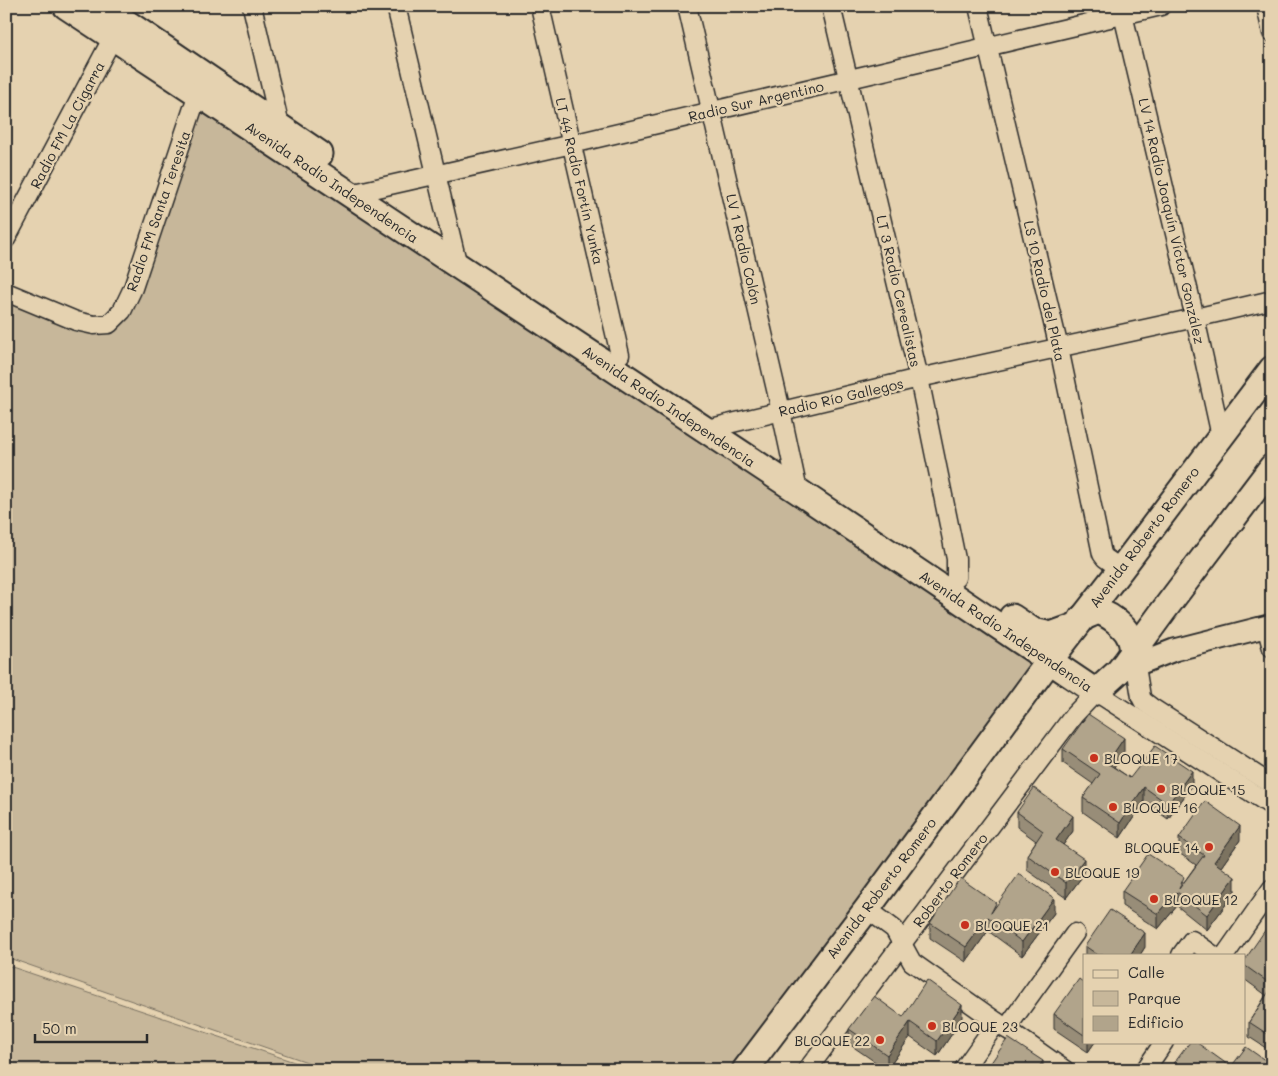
<svg xmlns="http://www.w3.org/2000/svg" width="1278" height="1076" viewBox="0 0 1278 1076" font-family="Mali,sans-serif">
	<rect width="100%" height="100%" fill="#e5d2b0"/>
	<filter id="ink" filterUnits="userSpaceOnUse"><feTurbulence type="fractalNoise" baseFrequency=".02" numOctaves="2"/><feDisplacementMap in="SourceGraphic" scale="10" xChannelSelector="R" yChannelSelector="G"/><feConvolveMatrix kernelMatrix="1 2 1 2 8 2 1 2 1" color-interpolation-filters="sRGB"/></filter>
	<g filter="url(#ink)">
		<!-- green -->
		<g fill="#c7b79a" stroke="#797162">
			<path d="M199 96 1041 662 737 1070H330L6 957V297L110 327Z"/>
			<path d="M6 965 318 1070H6Z"/>
		</g>
		<g fill="none" stroke-linecap="round" stroke-linejoin="round">
			<!-- minor casing -->
			<g stroke="#2b2b2b" stroke-width="21">
				<g id="minor">
					<path d="M252 6 280 126"/>
					<path d="M396 6 458 266"/>
					<path d="M540 6 620 355"/>
					<path d="M687 6 781 411 798 491"/>
					<path d="M831 6 919 378 956 559V578"/>
					<path d="M978 6 1059 348 1102 554 1105 558 1121 569"/>
					<path d="M1121 6 1195 318 1221 436"/>
					<path d="M1266 6 1272 33"/>
					<path d="M350 194 572 144 1161 6"/>
					<path d="M6 239 113 37"/>
					<path d="M6 292 76 321 94 325 109 324 122 311 133 288 198 93"/>
					<path d="M703 430 919 378 1195 318 1272 300"/>
					<path d="M1266 626 1272 648"/>
					<path d="M1134 654 1141 697 1143 701 1151 707 1272 785"/>
					<path d="M867 909 894 929 912 962 1065 1070"/>
					<path d="M1181 955 1192 940 1213 955"/>
					<path d="M1225 955 1272 888"/>
					<path d="M1006 1029 1075 933"/>
					<path d="M807 1070 1074 715 1096 692 1272 806"/>
					<path d="M963 1070 997 1022"/>
					<path d="M1145 1070 1164 1042"/>
				</g>
			</g>
			<!-- tertiary casing -->
			<g stroke="#2b2b2b" stroke-width="25">
				<path id="tertiary" d="M1118 672 1174 650 1272 625"/>
			</g>
			<!-- secondary casing -->
			<g stroke="#2b2b2b" stroke-width="29">
				<g id="secondary">
					<path d="M66 6 798 491 1096 692 1118 672 1126 662 1164 610 1272 467"/>
					<path d="M102 6 320 154"/>
					<path d="M1012 617 1033 631 1051 635 1076 626"/>
					<path d="M1082 618C1087 616 1092 613 1097 612 1107 612 1125 627 1129 636 1132 641 1132 646 1133 651"/>
					<path d="M745 1070 867 909 1050 660 1121 569 1272 369"/>
				</g>
			</g>
			<!-- minor -->
			<use href="#minor" stroke="#e5d2b0" stroke-width="18"/>
			<!-- tertiary -->
			<use href="#tertiary" stroke="#e5d2b0" stroke-width="21"/>
			<!-- secondary -->
			<use href="#secondary" stroke="#e5d2b0" stroke-width="25"/>
		</g>
		<!-- wall -->
		<g fill="#988d78" stroke="#2b2b2b">
			<path d="M1063 749 1124 753 1114 767 1130 778 1192 786 1168 819 1144 802 1120 838 1083 812V798L1093 784 1063 763Z"/>
			<path d="M1017 812 1073 831 1063 845 1084 874 1066 898 1027 870V855L1036 841 1017 827Z"/>
			<path d="M1179 838 1240 840 1221 867 1235 892 1207 930 1177 906 1158 929 1122 906V891L1184 882 1196 865 1179 853Z"/>
			<path d="M996 906 1054 913 1022 956 988 931 966 962 930 938V923Z"/>
			<path d="M1272 928V1052L1249 1037V1022L1266 995 1244 979V961Z"/>
			<path d="M1085 946 1145 947 1140 955H1085Z"/>
			<path d="M1084 983V1042H1095L1088 1052 1054 1029V1014Z"/>
			<path d="M903 1017 962 1019 937 1056 910 1037 887 1070 849 1044V1029Z"/>
		</g>
		<!-- shaded-wall -->
		<g fill="#7c7361" stroke="#2b2b2b">
			<path d="M1124 738V753L1107 777V763Z"/>
			<path d="M1192 771V786L1168 819V804Z"/>
			<path d="M1144 787V802L1120 838V823Z"/>
			<path d="M1073 816V831L1056 855V840Z"/>
			<path d="M1240 826V840L1214 877V862Z"/>
			<path d="M1084 859V874L1066 898V883Z"/>
			<path d="M1235 877V892L1207 930V915Z"/>
			<path d="M1177 892V906L1158 929V914Z"/>
			<path d="M1054 898V913L1022 956V942Z"/>
			<path d="M988 917V931L966 962V947Z"/>
			<path d="M1145 933V947L1140 955H1130Z"/>
			<path d="M962 1005V1019L937 1056V1041Z"/>
			<path d="M910 1022V1037L887 1070V1055Z"/>
			<path d="M1088 1042H1095L1088 1052Z"/>
			<path d="M1043 1061V1070H1037Z"/>
		</g>
		<!-- building -->
		<g fill="#b1a48b" stroke="#2b2b2b">
			<path d="M1088 714 1124 738 1107 763 1130 778 1155 746 1192 771 1168 804 1144 787 1120 823 1083 798 1100 774 1063 749Z"/>
			<path d="M1034 788 1073 816 1056 840 1084 859 1066 883 1027 855 1043 831 1017 812Z"/>
			<path d="M1205 801 1240 826 1214 862 1235 877 1207 915 1177 892 1158 914 1122 891 1148 854 1184 877 1179 889 1204 855 1179 838Z"/>
			<path d="M1019 874 1054 898 1022 942 988 917 966 947 930 923 960 878 996 903 991 913Z"/>
			<path d="M1110 910 1145 933 1130 955H1098L1085 946Z"/>
			<path d="M1268 926 1272 928V985L1244 965V961Z"/>
			<path d="M1079 979 1084 983V1035L1054 1014Z"/>
			<path d="M927 980 962 1005 937 1041 910 1022 887 1055 849 1029 874 996 903 1017Z"/>
			<path d="M1272 987V1037L1249 1022Z"/>
			<path d="M1008 1038 1043 1061 1037 1070H986Z"/>
			<path d="M1190 1042H1196L1231 1067 1246 1047 1272 1065V1070H1169Z"/>
		</g>
	</g>
	<!-- markers -->
	<g fill="#c8321e" stroke="#e5d2b0" stroke-width="2">
		<circle cx="1094" cy="758" r="5"/>
		<circle cx="1161" cy="789" r="5"/>
		<circle cx="1113" cy="807" r="5"/>
		<circle cx="1209" cy="847" r="5"/>
		<circle cx="1055" cy="872" r="5"/>
		<circle cx="1154" cy="899" r="5"/>
		<circle cx="965" cy="925" r="5"/>
		<circle cx="932" cy="1026" r="5"/>
		<circle cx="880" cy="1040" r="5"/>
	</g>
	<g text-anchor="middle" dominant-baseline="central" stroke-width="4.5" stroke-linejoin="round" paint-order="stroke">
		<!-- street labels -->
		<g font-size="14" fill="#2b2b2b" stroke="#e5d2b0">
			<text transform="translate(756 101) rotate(-13)">Radio Sur Argentino</text>
			<text transform="translate(67 125) rotate(-62)">Radio FM La Cigarra</text>
			<text transform="translate(580 181) rotate(77)">LT 44 Radio Fortín Yunka</text>
			<text transform="translate(332 182) rotate(34)">Avenida Radio Independencia</text>
			<text transform="translate(158 211) rotate(-71)">Radio FM Santa Teresita</text>
			<text transform="translate(1172 221) rotate(77)">LV 14 Radio Joaquín Víctor González</text>
			<text transform="translate(744 249) rotate(77)">LV 1 Radio Colón</text>
			<text transform="translate(899 291) rotate(77)">LT 3 Radio Cerealistas</text>
			<text transform="translate(1045 291) rotate(77)">LS 10 Radio del Plata</text>
			<text transform="translate(841 397) rotate(-13)">Radio Río Gallegos</text>
			<text transform="translate(669 406) rotate(34)">Avenida Radio Independencia</text>
			<text transform="translate(1144 537) rotate(-53)">Avenida Roberto Romero</text>
			<text transform="translate(1006 631) rotate(34)">Avenida Radio Independencia</text>
			<text transform="translate(950 880) rotate(-53)">Roberto Romero</text>
			<text transform="translate(881 888) rotate(-53)">Avenida Roberto Romero</text>
		</g>
		<!-- poi labels -->
		<g font-size="14" fill="#2b2b2b" stroke="#e5d2b0" text-anchor="start">
			<text x="1104" y="758">BLOQUE 17</text>
			<text x="1171" y="789">BLOQUE 15</text>
			<text x="1123" y="807">BLOQUE 16</text>
			<text x="1199" y="847" text-anchor="end">BLOQUE 14</text>
			<text x="1065" y="872">BLOQUE 19</text>
			<text x="1164" y="899">BLOQUE 12</text>
			<text x="975" y="925">BLOQUE 21</text>
			<text x="942" y="1026">BLOQUE 23</text>
			<text x="870" y="1040" text-anchor="end">BLOQUE 22</text>
		</g>
	</g>
	<!-- margin -->
	<rect width="1278" height="1076" fill="none" stroke="#e5d2b0" stroke-width="25"/>
	<rect x="12" y="12" width="1253" height="1051" fill="none" stroke="#2b2b2b" stroke-width="2" filter="url(#ink)"/>
	<!-- legend -->
	<rect x="1083" y="954" width="162" height="90" fill="#e5d2b0" stroke="#9b8f7b"/>
	<rect x="1093" y="970" width="25" height="8" fill="#e5d2b0" stroke="#9b8f7b"/>
	<text x="1128" y="978" font-size="15" fill="#2b2b2b">Calle</text>
	<rect x="1093" y="991" width="25" height="15" fill="#c7b79a" stroke="#9b8f7b"/>
	<text x="1128" y="1004" font-size="15" fill="#2b2b2b">Parque</text>
	<rect x="1093" y="1016" width="25" height="15" fill="#b1a48b" stroke="#9b8f7b"/>
	<text x="1128" y="1028" font-size="15" fill="#2b2b2b">Edificio</text>
	<!-- scale -->
	<path d="M35 1034v8h112v-8" fill="none" stroke="#2b2b2b" stroke-width="2.5"/>
	<text x="42" y="1034" font-size="15" fill="#2b2b2b" stroke="#e5d2b0" stroke-width="4" paint-order="stroke">50 m</text>
</svg>
